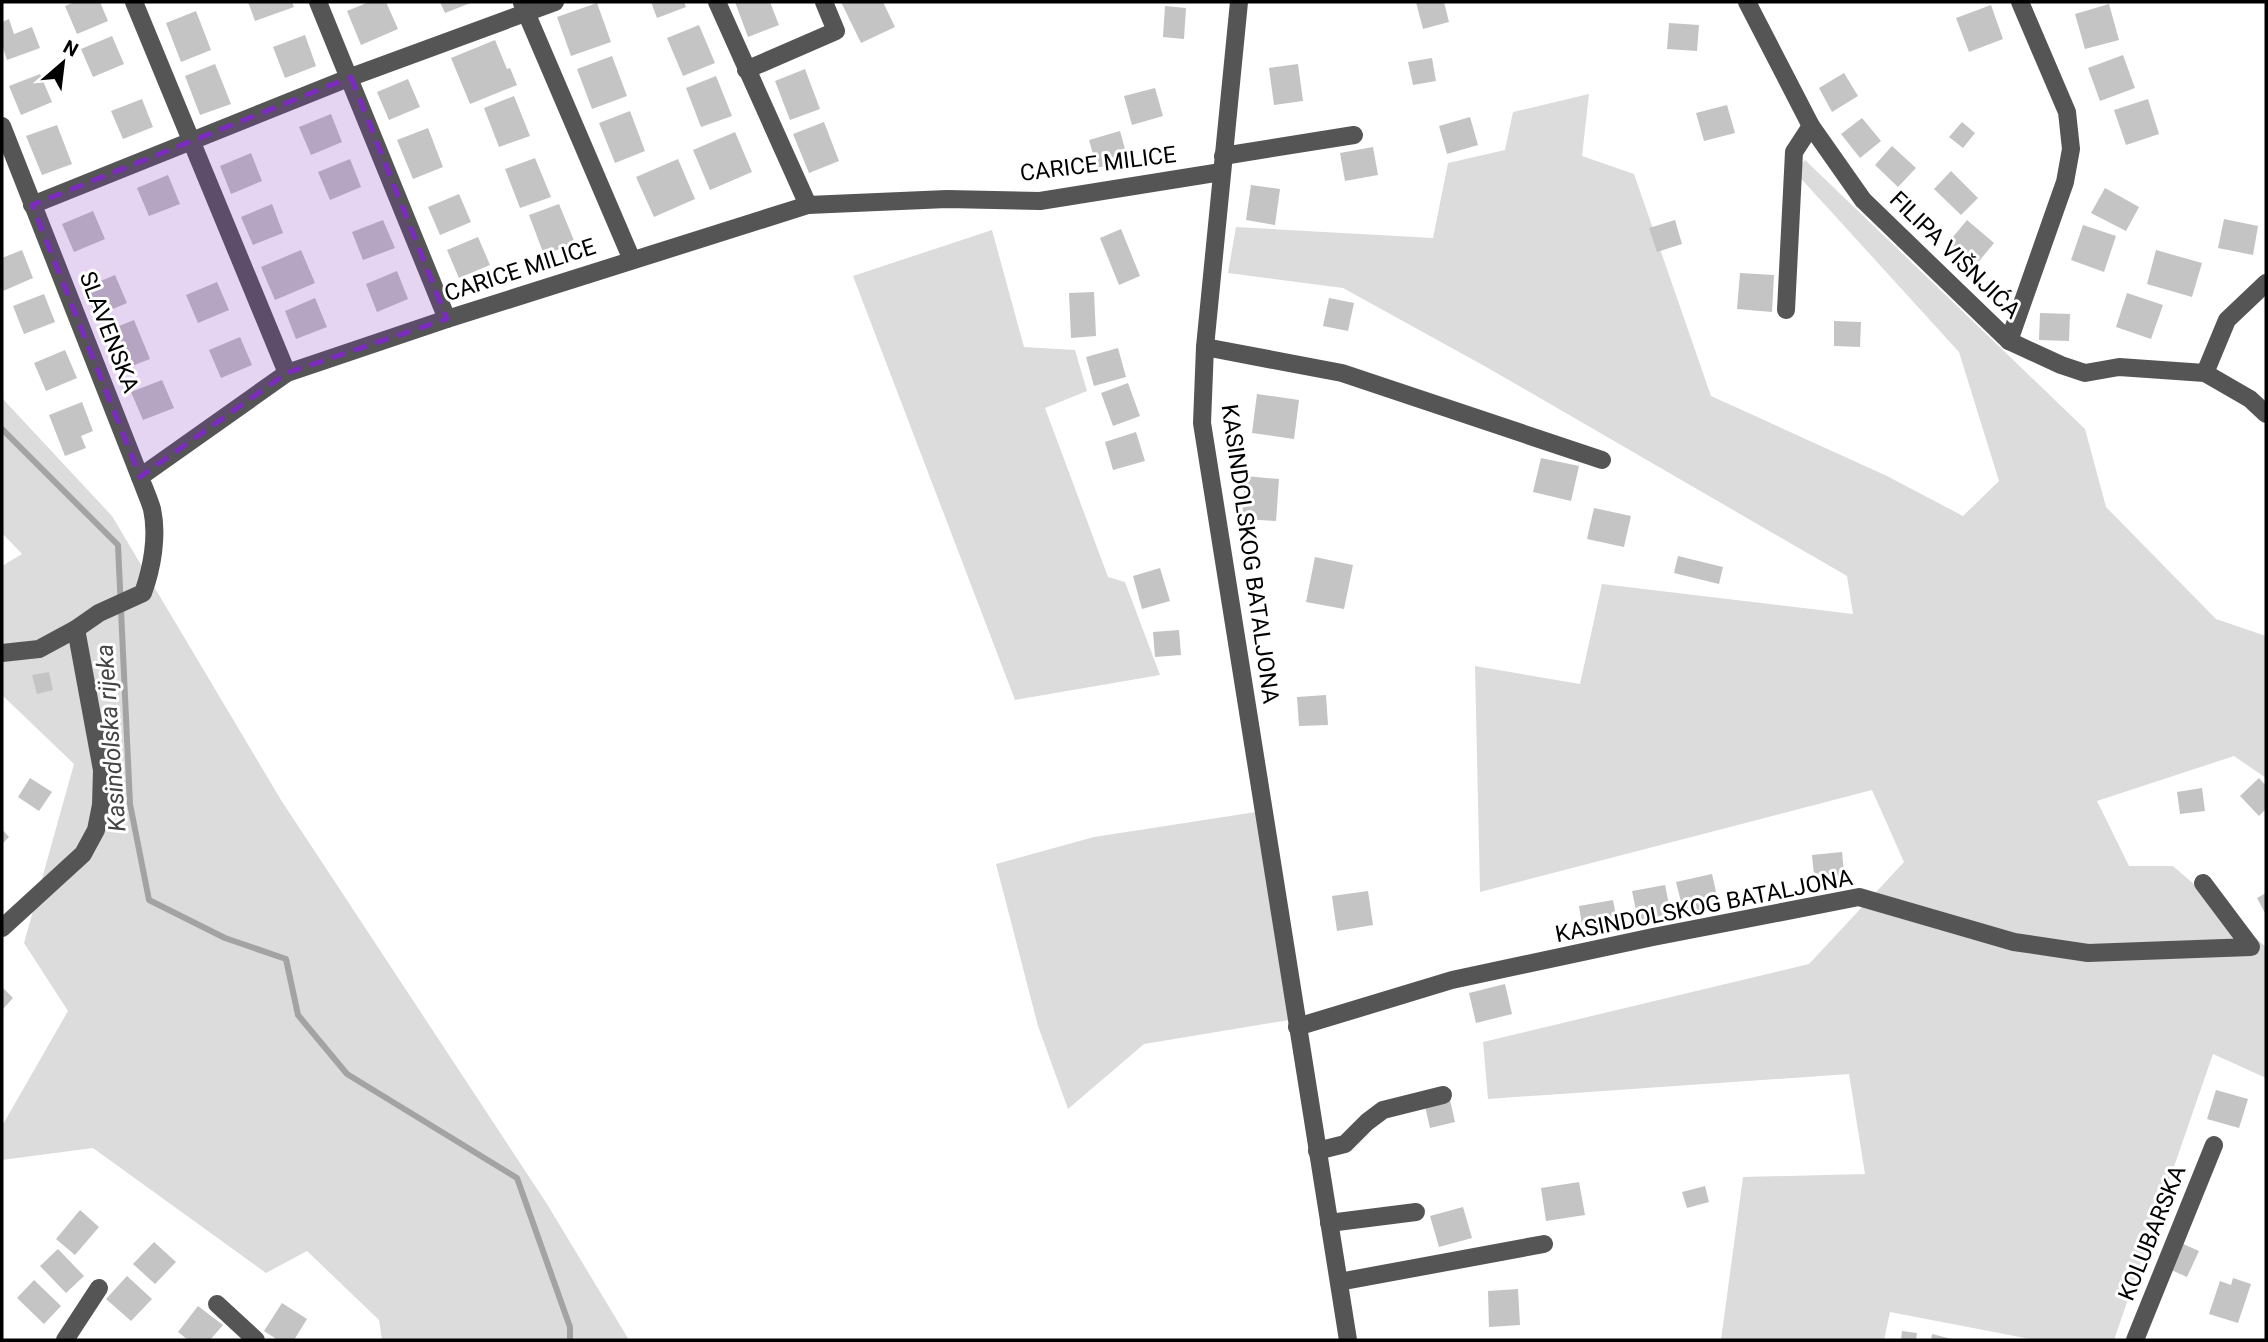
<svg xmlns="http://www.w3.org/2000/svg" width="2268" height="1342" viewBox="0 0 2268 1342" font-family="Roboto,sans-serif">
	<rect width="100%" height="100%" fill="#fff"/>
	<!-- green -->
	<g fill="#dcdcdc">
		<path d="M1589 94 1582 156 1634 174 1711 396 1887 476 1963 516 1999 481 1959 352 1795 172 1805 160 2085 429 2106 507 2216 619 2266 636V778L2234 756 2097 801 2129 866H2173L2266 947V1078L2213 1054 2114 1340H2035L1890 1312 1884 1340H1721L1743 1177 1865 1174 1849 1074 1488 1099 1483 1042 1809 964 1904 862 1872 790 1480 892 1475 666 1580 684 1602 584 1853 614 1847 576 1488 368 1343 288 1228 273 1236 227 1433 238 1448 163 1505 150 1513 112Z"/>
		<path d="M992 230 1024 347 1075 350 1087 391 1045 408 1108 577 1125 582 1160 675 1015 700 853 276Z"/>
		<path d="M2 398 112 516 281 800 547 1204 629 1340H382L379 1320 307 1251 266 1273 93 1148 2 1160V1126L68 1011 24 943 74 764 2 695V566L22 554 2 533Z"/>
		<path d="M1256 812 1289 1020 1144 1044 1068 1109 1038 1026 996 864 1094 837Z"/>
	</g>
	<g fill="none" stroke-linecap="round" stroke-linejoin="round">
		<!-- stream -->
		<path stroke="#a3a3a3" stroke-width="6" d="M2 429 118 545 130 804 149 900 225 938 286 959 298 1015 347 1074 517 1178 570 1327V1340"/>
	</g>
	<!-- building -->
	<g fill="#c4c4c4">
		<path d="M75 2H100L108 21 77 34 65 6Z"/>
		<path d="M248 2H292L294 7 255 21Z"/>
		<path d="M369 2H386L398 29 361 45 347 11Z"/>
		<path d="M440 2H473L445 13Z"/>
		<path d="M651 2H684L686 7 657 18Z"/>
		<path d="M735 2H770L779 25 748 37Z"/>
		<path d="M841 2H883L895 27 861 43Z"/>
		<path d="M1416 2H1444L1449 22 1423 29Z"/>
		<path d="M597 3 611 42 571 56 557 17Z"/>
		<path d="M2109 4 2119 40 2085 49 2075 14Z"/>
		<path d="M1991 5 2003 39 1969 52 1956 18Z"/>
		<path d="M1165 6 1186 8 1184 39 1163 37Z"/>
		<path d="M196 11 211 50 181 62 166 23Z"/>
		<path d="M9 19 14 34 32 27 40 48 7 60 2 45V22Z"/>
		<path d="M1669 23 1699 25 1697 51 1667 49Z"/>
		<path d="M699 25 715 63 683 76 667 38Z"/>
		<path d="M305 35 316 66 285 78 273 47Z"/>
		<path d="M112 36 124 64 93 77 81 49Z"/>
		<path d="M495 40 507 69 510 68 517 85 470 104 451 58Z"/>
		<path d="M2123 55 2135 88 2100 101 2088 68Z"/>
		<path d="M612 56 627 96 592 109 577 69Z"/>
		<path d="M1432 58 1436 81 1413 85 1408 62Z"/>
		<path d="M215 64 231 104 200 115 185 76Z"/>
		<path d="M1298 64 1303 101 1274 105 1269 68Z"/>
		<path d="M805 69 820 109 790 120 775 81Z"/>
		<path d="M1844 73 1858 96 1832 112 1819 88Z"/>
		<path d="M40 74 52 102 21 115 9 86Z"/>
		<path d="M716 76 732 116 701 127 686 88Z"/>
		<path d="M408 79 420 107 389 120 377 92Z"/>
		<path d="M1155 88 1163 116 1132 125 1124 96Z"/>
		<path d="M514 96 530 136 499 147 484 108Z"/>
		<path d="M142 99 153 127 123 139 111 111Z"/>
		<path d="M2148 99 2159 134 2126 145 2114 110Z"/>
		<path d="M1727 105 1735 133 1704 141 1696 113Z"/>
		<path d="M630 111 645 151 615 163 599 123Z"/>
		<path d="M331 114 342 142 311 155 299 127Z"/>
		<path d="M1470 117 1478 145 1447 154 1439 126Z"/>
		<path d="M1862 118 1881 141 1860 158 1841 134Z"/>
		<path d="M824 122 839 161 809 173 793 134Z"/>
		<path d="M1962 122 1975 133 1963 148 1949 137Z"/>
		<path d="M57 125 72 164 42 175 26 136Z"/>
		<path d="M428 128 443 167 413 179 397 140Z"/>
		<path d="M1120 131 1128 160 1097 168 1089 140Z"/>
		<path d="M735 132 752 172 710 190 693 150Z"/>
		<path d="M1892 146 1916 168 1898 187 1875 165Z"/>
		<path d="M1373 147 1378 175 1345 181 1340 153Z"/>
		<path d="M251 153 262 181 231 194 220 166Z"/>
		<path d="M535 158 551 197 520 208 505 169Z"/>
		<path d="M350 159 361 187 330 200 318 172Z"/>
		<path d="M678 159 695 199 654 217 636 177Z"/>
		<path d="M1951 171 1978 198 1961 215 1934 189Z"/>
		<path d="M168 175 180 204 149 216 137 188Z"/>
		<path d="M1251 185 1280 189 1275 225 1246 220Z"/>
		<path d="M2105 188 2139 207 2126 231 2091 213Z"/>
		<path d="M459 194 471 222 440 235 428 207Z"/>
		<path d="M272 204 283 233 253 245 241 217Z"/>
		<path d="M559 204 575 243 544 255 529 215Z"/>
		<path d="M93 211 105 239 74 252 62 224Z"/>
		<path d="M2224 219 2258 226 2253 255 2218 248Z"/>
		<path d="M383 220 395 248 363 260 352 232Z"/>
		<path d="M1675 220 1682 244 1657 252 1649 228Z"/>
		<path d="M1967 220 1994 243 1971 271 1943 249Z"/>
		<path d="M2083 225 2116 236 2104 272 2071 260Z"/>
		<path d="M1121 229 1140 276 1119 285 1100 238Z"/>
		<path d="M478 237 490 265 459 278 447 250Z"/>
		<path d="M22 250 33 278 3 291 2 258Z"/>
		<path d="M301 250 315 283 275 300 261 267Z"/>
		<path d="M2156 250 2202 263 2192 297 2147 284Z"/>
		<path d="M397 271 408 299 377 312 366 284Z"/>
		<path d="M1740 273 1774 275 1772 312 1737 309Z"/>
		<path d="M115 275 127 303 96 316 84 288Z"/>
		<path d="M217 282 229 310 198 323 186 295Z"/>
		<path d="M1094 292 1096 336 1071 338 1069 293Z"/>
		<path d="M2127 293 2163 305 2151 339 2116 327Z"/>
		<path d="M44 294 55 322 24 334 13 306Z"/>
		<path d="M315 298 327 327 296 339 285 311Z"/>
		<path d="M1329 298 1354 303 1348 331 1323 326Z"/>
		<path d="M2040 313 2070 314 2069 341 2039 340Z"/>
		<path d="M134 320 150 359 119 371 104 332Z"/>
		<path d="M1834 321 1861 322 1860 347 1834 346Z"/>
		<path d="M240 337 252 365 221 378 209 350Z"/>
		<path d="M1118 348 1126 377 1094 386 1086 357Z"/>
		<path d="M65 350 77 378 46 391 34 363Z"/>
		<path d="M162 380 174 408 143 420 131 392Z"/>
		<path d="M1128 383 1140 416 1113 426 1101 393Z"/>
		<path d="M1257 394 1299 400 1294 439 1252 433Z"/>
		<path d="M82 402 93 431 81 436 86 448 65 456 49 415Z"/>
		<path d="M1136 432 1145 461 1113 470 1105 442Z"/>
		<path d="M1541 458 1579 466 1571 501 1533 492Z"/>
		<path d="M1245 476 1279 479 1276 521 1242 519Z"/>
		<path d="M1594 508 1631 516 1624 547 1587 539Z"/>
		<path d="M1678 556 1723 567 1719 584 1674 573Z"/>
		<path d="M1315 557 1353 565 1344 609 1306 602Z"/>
		<path d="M1160 568 1170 601 1142 609 1133 576Z"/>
		<path d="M1179 630 1181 655 1155 657 1153 632Z"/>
		<path d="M49 672 53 690 37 694 32 675Z"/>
		<path d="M1326 695 1328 725 1299 726 1297 697Z"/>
		<path d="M30 778 52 792 39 811 18 797Z"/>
		<path d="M2259 778 2266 786V809L2259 816 2240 796Z"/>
		<path d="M2202 788 2205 811 2180 814 2177 792Z"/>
		<path d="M2 829 9 837 2 844Z"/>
		<path d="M1842 852 1845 884 1815 886 1812 855Z"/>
		<path d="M1712 874 1719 905 1684 914 1676 882Z"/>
		<path d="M1665 885 1671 914 1638 920 1632 891Z"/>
		<path d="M1368 891 1373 925 1337 931 1332 896Z"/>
		<path d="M2266 893V915L2257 898Z"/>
		<path d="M1613 900 1618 927 1583 932 1579 906Z"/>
		<path d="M1505 984 1512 1014 1476 1023 1469 993Z"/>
		<path d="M2 987 13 998 2 1010Z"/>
		<path d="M2216 1090 2248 1099 2239 1128 2207 1119Z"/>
		<path d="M1450 1100 1455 1122 1430 1128 1425 1106Z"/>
		<path d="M1579 1182 1585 1215 1546 1221 1541 1188Z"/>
		<path d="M1705 1186 1709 1202 1687 1208 1682 1192Z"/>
		<path d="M1463 1207 1472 1238 1439 1247 1430 1216Z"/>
		<path d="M80 1210 99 1227 75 1255 56 1239Z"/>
		<path d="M154 1242 176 1262 155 1284 133 1264Z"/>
		<path d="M2181 1243 2199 1251 2187 1277 2169 1269Z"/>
		<path d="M58 1249 84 1276 66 1293 40 1266Z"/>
		<path d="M127 1276 152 1299 131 1321 106 1299Z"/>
		<path d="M2233 1278 2251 1284 2238 1323 2209 1314 2220 1281 2231 1285Z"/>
		<path d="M34 1280 61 1306 44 1324 17 1298Z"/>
		<path d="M1518 1289 1520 1325 1489 1327 1488 1291Z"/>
		<path d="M282 1303 307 1319 294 1340H278L264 1331Z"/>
		<path d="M198 1306 223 1325 210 1340H188L178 1332Z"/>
		<path d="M1902 1331 1917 1333 1916 1340H1901Z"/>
		<path d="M1932 1334 1952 1339V1340H1931Z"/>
	</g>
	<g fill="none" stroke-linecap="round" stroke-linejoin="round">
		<!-- minor -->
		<g stroke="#555" stroke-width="18">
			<path d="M134 2 287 373"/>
			<path d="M318 2 447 319"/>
			<path d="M717 2 808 205"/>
			<path d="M1239 2 1205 347 1202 423 1348 1340"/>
			<path d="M1747 2 1811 126 1863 200 2009 341 2061 365 2085 373 2119 367 2205 373 2250 399 2266 414"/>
			<path d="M522 3 632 260"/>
			<path d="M746 70 836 31 824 2"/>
			<path d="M2 126 140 477"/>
			<path d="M1223 156 1354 135"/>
			<path d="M32 205 351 77 555 2"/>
			<path d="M1786 310 1794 152 1811 126"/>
			<path d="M2009 341 2065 182 2071 149 2067 112 2020 2"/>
			<path d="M1205 347 1342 373 1602 460"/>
			<path d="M2205 373 2227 320 2266 283"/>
			<path d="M2 653 39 649 76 629 99 613 143 593C152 568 158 536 152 509 149 499 144 488 140 477L287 373 447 319 808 205 947 199 1040 201 1221 172"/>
			<path d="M2 928 83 854 96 830 101 805 102 770 76 629"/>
			<path d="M1297 1027 1452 980 1653 937 1859 897 2014 942 2088 953 2251 947 2203 883"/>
			<path d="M1317 1151 1345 1144 1367 1122 1383 1110 1443 1095"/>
			<path d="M1329 1223 1416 1212"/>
			<path d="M1339 1282 1544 1244"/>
			<path d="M217 1304 256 1340"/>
			<path d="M65 1340 99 1288"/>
			<path d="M2135 1340 2214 1145"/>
		</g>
	</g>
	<!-- marked area -->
	<path fill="#7b2cbf" fill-opacity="0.2" stroke="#7b2cbf" stroke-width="5" stroke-dasharray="14 9" stroke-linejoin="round" d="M351 77 447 319 287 373 140 477 32 205Z"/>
	<g text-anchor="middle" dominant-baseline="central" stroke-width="6" stroke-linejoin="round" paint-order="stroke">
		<!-- street labels -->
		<g font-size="23" fill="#000" stroke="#fff">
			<text transform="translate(1098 164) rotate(-7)">CARICE MILICE</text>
			<text transform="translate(1955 255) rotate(44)">FILIPA VIŠNJIĆA</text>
			<text transform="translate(520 270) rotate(-18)">CARICE MILICE</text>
			<text transform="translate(109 332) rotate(69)">SLAVENSKA</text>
			<text transform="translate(1250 554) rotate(82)">KASINDOLSKOG BATALJONA</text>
			<text transform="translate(1704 906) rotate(-11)">KASINDOLSKOG BATALJONA</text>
			<text transform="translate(2152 1233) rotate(-68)">KOLUBARSKA</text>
		</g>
		<!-- water labels -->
		<g font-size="24" font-style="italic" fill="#444" stroke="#fff">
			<text transform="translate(111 738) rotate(-94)">Kasindolska rijeka</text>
		</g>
	</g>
	<!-- border -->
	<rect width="2268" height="1342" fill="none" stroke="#000000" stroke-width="7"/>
	<!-- north arrow -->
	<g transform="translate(63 63) rotate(28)" stroke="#ffffff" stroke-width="5" paint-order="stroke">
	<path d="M0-5L12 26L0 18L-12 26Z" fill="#000000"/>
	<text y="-10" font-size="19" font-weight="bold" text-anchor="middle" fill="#000000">N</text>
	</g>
</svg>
